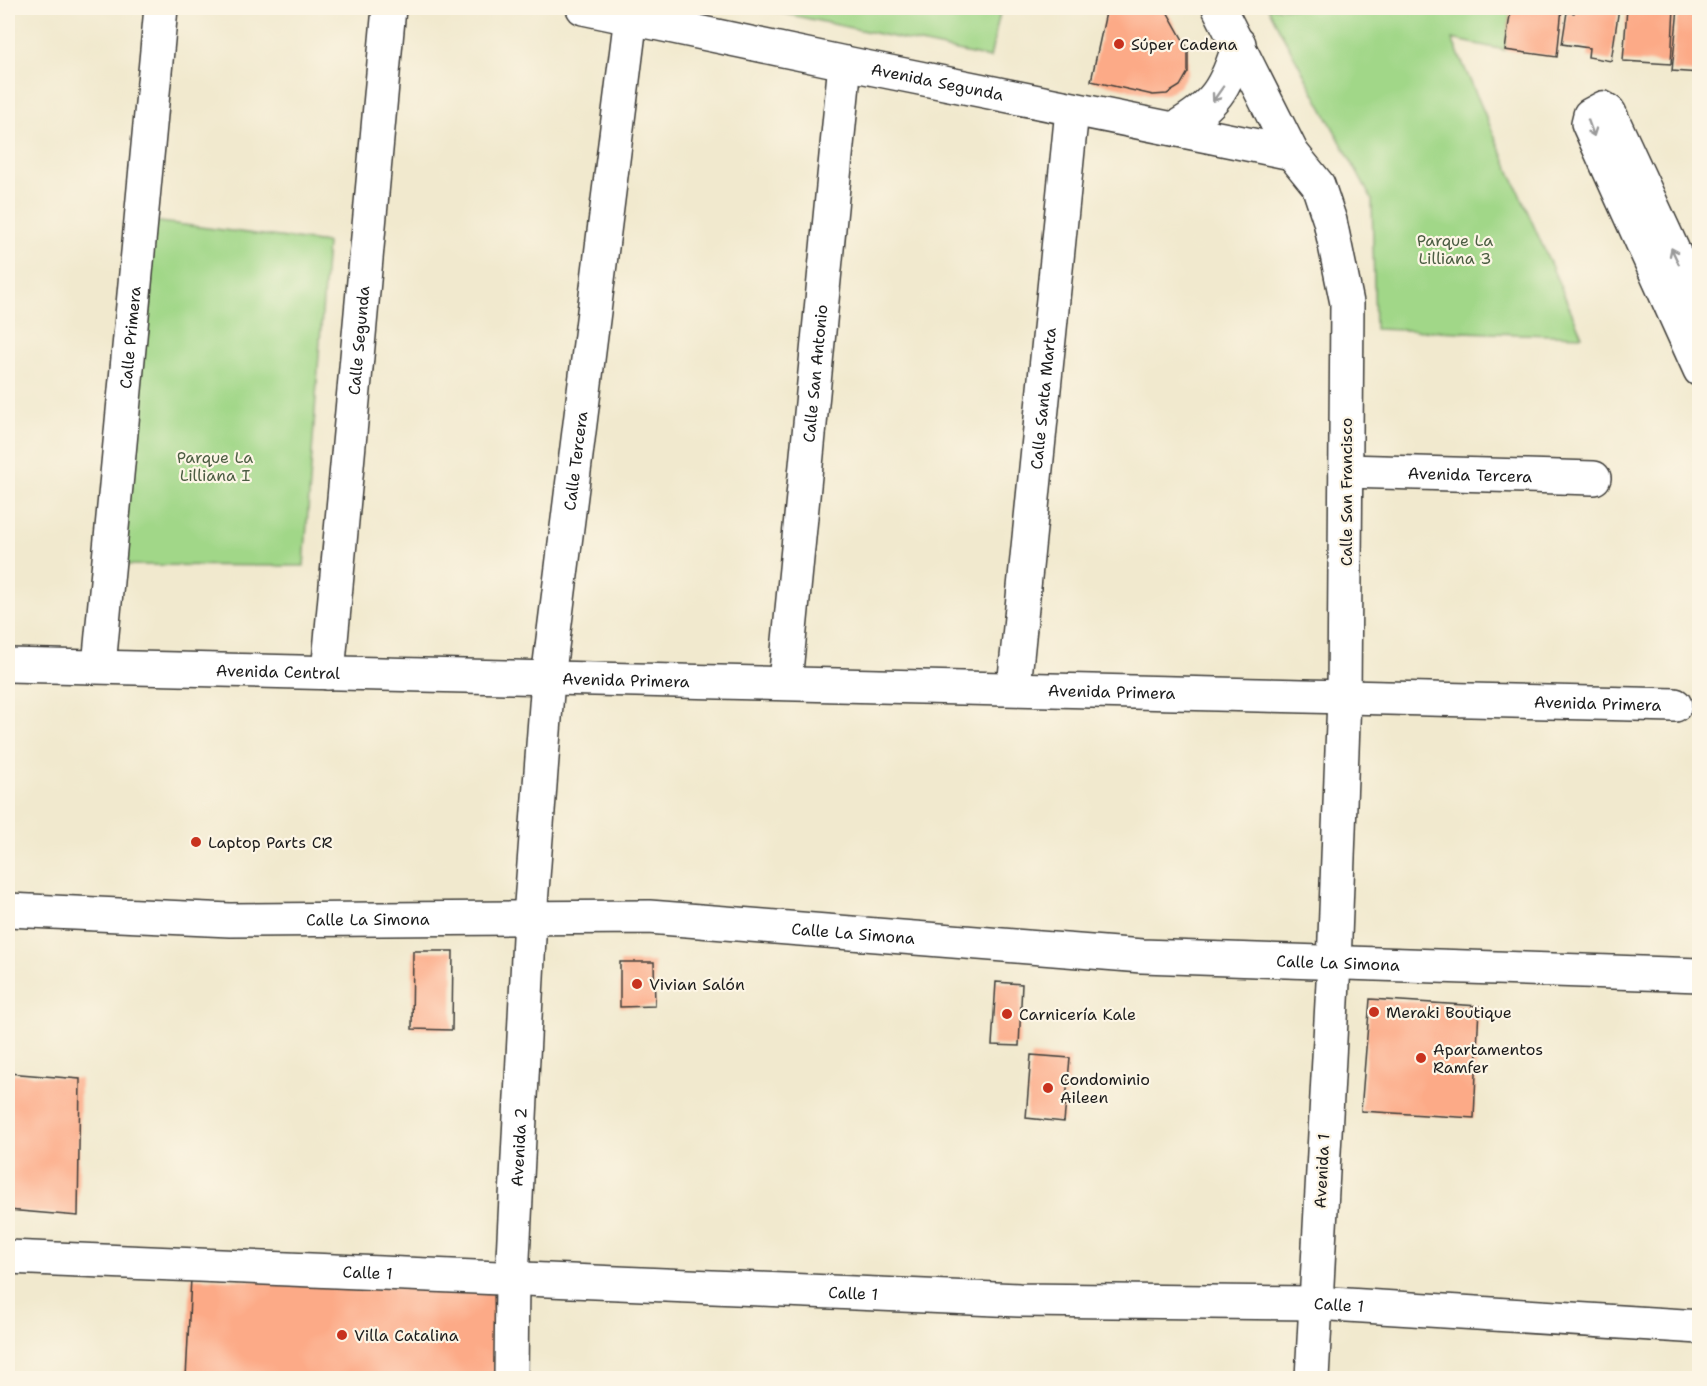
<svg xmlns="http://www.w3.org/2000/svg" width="1707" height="1386" viewBox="0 0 1707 1386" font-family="'Shantell Sans',sans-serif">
	<rect width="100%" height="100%" fill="#fcf5e5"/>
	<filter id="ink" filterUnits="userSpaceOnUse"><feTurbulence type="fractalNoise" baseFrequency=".0167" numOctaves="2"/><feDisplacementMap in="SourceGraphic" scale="12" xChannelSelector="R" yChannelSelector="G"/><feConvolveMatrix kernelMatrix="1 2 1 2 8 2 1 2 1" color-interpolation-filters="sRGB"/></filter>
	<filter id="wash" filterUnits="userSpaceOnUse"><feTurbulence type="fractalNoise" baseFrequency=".008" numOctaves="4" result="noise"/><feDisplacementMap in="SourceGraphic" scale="24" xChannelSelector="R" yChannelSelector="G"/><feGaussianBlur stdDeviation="1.35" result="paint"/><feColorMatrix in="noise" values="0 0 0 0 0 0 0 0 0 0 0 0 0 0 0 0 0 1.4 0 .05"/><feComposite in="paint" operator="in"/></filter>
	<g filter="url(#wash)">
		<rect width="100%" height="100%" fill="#f1e9ce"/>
		<!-- green -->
		<g fill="#a1d788" stroke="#5e7a52" stroke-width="1.5">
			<path d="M759 8H1001L990 58Z"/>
			<path d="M1268 8H1511L1505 50 1452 39 1582 336 1375 329 1372 200Z"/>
			<path d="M144 220 327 243 304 566 108 565Z"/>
		</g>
		<g id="blocks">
			<!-- building -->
			<g fill="#fcaa87">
				<path d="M1107 8H1165L1188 49V72L1180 86 1167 94 1153 95 1091 81Z"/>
				<path d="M1511 8H1562L1557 57 1505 50Z"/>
				<path d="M1575 8H1619L1611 61 1588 57 1589 48 1562 44 1567 12 1574 13Z"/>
				<path d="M1627 8H1674L1671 64 1623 61Z"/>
				<path d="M1678 8 1700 10V73L1672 71Z"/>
				<path d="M413 951H453L452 1030 412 1029Z"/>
				<path d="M620 962H654L655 1006 620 1007Z"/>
				<path d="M996 982 1022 984 1019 1046 992 1045Z"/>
				<path d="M1370 999 1479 1006 1474 1118 1361 1111Z"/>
				<path d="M1031 1055 1070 1058 1064 1122 1026 1118Z"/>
				<path d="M8 1073 80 1079 78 1216 8 1210Z"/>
				<path d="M191 1278 494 1291 497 1378H186Z"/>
			</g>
		</g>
	</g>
	<g filter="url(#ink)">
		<use href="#blocks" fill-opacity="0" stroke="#3c3b37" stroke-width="1.5"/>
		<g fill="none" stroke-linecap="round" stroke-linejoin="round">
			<!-- minor casing -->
			<g stroke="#3c3b37" stroke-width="36">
				<g id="minor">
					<path id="s1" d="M583 8 845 63 1292 153"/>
					<path d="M1219 8 1292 153 1318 185 1330 221 1347 303 1344 697 1334 964 1312 1378"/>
					<path d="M1175 128C1215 105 1226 88 1239 44"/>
					<path d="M1700 309 1609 112 1603 108 1590 115 1588 123 1700 370"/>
					<path id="s2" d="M1346 471 1594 478"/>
					<path id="s3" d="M8 665 1675 705"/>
					<path id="s4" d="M99 666 161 8"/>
					<path id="s5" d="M328 673 389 8"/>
					<path id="s6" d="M785 682 845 63"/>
					<path id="s7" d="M1014 687 1072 110"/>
					<path id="s8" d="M8 910 230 920 649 917 1142 956 1700 975"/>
					<path id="s9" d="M8 1257 1019 1300 1315 1303 1700 1327"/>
					<path id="s10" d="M511 1378 512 1278 530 917 548 679 632 8"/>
				</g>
			</g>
			<!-- minor -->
			<use href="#minor" stroke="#fff" stroke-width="33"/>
		</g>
		<!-- one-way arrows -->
		<defs><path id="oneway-shaft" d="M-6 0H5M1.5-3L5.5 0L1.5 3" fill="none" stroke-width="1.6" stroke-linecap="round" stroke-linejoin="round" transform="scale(1.5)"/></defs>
		<g stroke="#999">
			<use href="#oneway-shaft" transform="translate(1218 94) rotate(125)"/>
			<use href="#oneway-shaft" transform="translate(1591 128) rotate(70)"/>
			<use href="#oneway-shaft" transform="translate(1675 256) rotate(-115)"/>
		</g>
	</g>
	<!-- markers -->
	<g fill="#c8321e" stroke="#fcf5e5" stroke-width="2">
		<circle cx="1119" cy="44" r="6"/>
		<circle cx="196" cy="842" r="6"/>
		<circle cx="637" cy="984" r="6"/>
		<circle cx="1374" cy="1012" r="6"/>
		<circle cx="1007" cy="1014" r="6"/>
		<circle cx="1421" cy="1058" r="6"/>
		<circle cx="1048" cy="1088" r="6"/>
		<circle cx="342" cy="1335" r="6"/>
	</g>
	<g text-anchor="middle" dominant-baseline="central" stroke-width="4.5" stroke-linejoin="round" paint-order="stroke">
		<!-- poi labels -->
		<g font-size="16" fill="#1c1c1c" stroke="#fcf5e5" text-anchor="start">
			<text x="1131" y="44">Súper Cadena</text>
			<text x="208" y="842">Laptop Parts CR</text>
			<text x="649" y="984">Vivian Salón</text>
			<text x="1386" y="1012">Meraki Boutique</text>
			<text x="1019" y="1014">Carnicería Kale</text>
			<text x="1433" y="1049">Apartamentos<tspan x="1433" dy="18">Ramfer</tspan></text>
			<text x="1060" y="1079">Condominio<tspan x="1060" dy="18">Aileen</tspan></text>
			<text x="354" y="1335">Villa Catalina</text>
		</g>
		<!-- street labels -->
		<g font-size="16" fill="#1c1c1c" stroke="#fcf5e5">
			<text stroke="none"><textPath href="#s1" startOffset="362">Avenida Segunda</textPath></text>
			<text stroke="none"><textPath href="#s4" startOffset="330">Calle Primera</textPath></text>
			<text stroke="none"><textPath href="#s5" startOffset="334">Calle Segunda</textPath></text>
			<text stroke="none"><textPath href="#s6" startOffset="310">Calle San Antonio</textPath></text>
			<text stroke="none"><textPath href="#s7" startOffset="290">Calle Santa Marta</textPath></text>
			<text stroke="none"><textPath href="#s10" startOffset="920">Calle Tercera</textPath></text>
			<text stroke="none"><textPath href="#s2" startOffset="124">Avenida Tercera</textPath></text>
			<text transform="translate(1346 492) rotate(-90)">Calle San Francisco</text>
			<text stroke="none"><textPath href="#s3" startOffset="270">Avenida Central</textPath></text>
			<text stroke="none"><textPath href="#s3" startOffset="618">Avenida Primera</textPath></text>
			<text stroke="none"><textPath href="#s3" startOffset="1104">Avenida Primera</textPath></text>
			<text stroke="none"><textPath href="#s3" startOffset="1590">Avenida Primera</textPath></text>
			<text stroke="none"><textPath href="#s8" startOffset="360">Calle La Simona</textPath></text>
			<text stroke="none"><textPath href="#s8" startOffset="846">Calle La Simona</textPath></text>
			<text stroke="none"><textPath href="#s8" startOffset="1332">Calle La Simona</textPath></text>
			<text stroke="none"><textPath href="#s10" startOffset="231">Avenida 2</textPath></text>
			<text transform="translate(1322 1171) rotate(-87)">Avenida 1</text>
			<text stroke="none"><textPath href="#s9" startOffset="360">Calle 1</textPath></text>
			<text stroke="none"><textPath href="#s9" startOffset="846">Calle 1</textPath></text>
			<text stroke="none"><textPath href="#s9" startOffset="1332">Calle 1</textPath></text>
		</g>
		<!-- park labels -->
		<g font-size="16" fill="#4b5d42" stroke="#fcf5e5">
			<text x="1455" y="240">Parque La<tspan x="1455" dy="18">Lilliana 3</tspan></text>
			<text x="215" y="457">Parque La<tspan x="215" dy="18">Lilliana I</tspan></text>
		</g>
	</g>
	<!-- margin -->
	<rect width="1707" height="1386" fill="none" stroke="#fcf5e5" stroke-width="30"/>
</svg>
